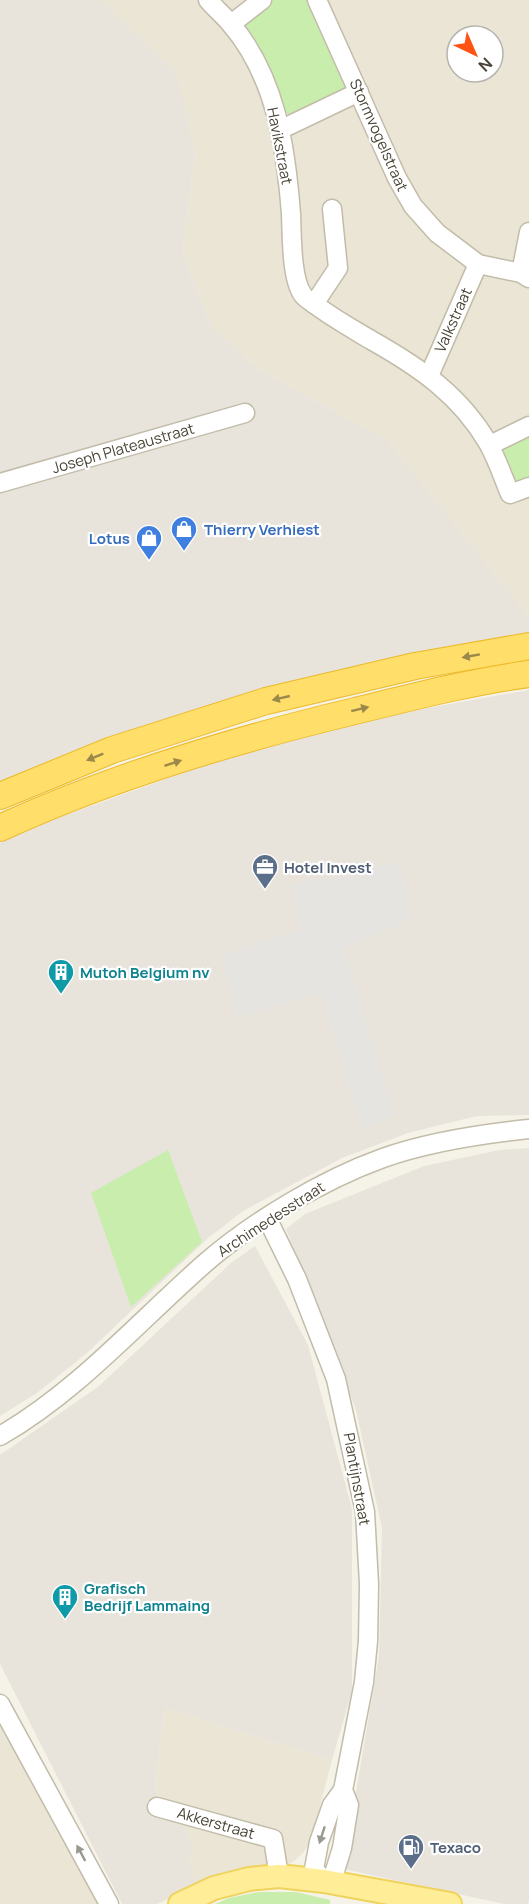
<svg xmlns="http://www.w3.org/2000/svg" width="529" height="1904" viewBox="0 0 529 1904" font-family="Manrope,sans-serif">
	<rect width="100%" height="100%" fill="#f5f3e7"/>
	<!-- residential -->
	<g fill="#eae5d5" fill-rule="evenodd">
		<path d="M101 0H529V616L388 441 258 369 212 327 182 251 195 154ZM457 36H493V72H457Z"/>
		<path d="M165 1708 332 1760 311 1840 303 1853 294 1861 284 1867 199 1885 184 1857 194 1852 158 1800 155 1782Z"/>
		<path d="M0 1726 99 1904H0Z"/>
	</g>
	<!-- industrial -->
	<g fill="#e8e4dc">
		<path d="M0 0H101L176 73 195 154 182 251 212 327 258 369 388 441 529 616V632L337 671 223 702 96 744 0 782Z"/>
		<path d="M529 690V1115L477 1116 408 1133 342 1158 243 1211 207 1239 87 1353 37 1393 0 1416V843L55 819 196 768 319 732 422 709Z"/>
		<path d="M529 1148V1900L528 1904H504L343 1869 379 1656 382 1528 356 1410 286 1229 305 1214 424 1166 499 1150Z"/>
		<path d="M255 1246 308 1345 352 1509V1691L332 1760 165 1708 155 1782 158 1800 180 1820 194 1852 185 1857 199 1885 157 1904H122L0 1664V1455L99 1386 232 1262Z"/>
	</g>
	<!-- green -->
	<g fill="#c9edad">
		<path d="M273 0H310L347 85 345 91 291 116 283 110 246 31C246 17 263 8 273 0Z"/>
		<path d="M529 435V479L516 485 500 448Z"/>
		<path d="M168 1150 202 1242 131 1307 91 1193Z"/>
		<path d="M259 1892H296L330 1900V1904H215L229 1898Z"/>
	</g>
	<!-- parking -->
	<path fill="#e6e4e0" d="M400 861 409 920 344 949 394 1115 362 1129 322 993 238 1017 220 955 302 929 291 886 322 877 324 882Z"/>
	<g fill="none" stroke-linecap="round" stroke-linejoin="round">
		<!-- minor casing -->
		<g stroke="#c2bca9" stroke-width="21">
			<g id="minor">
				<path d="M208 0C215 8 223 15 230 23 276 76 286 148 291 214 292 235 291 279 303 295 305 298 310 301 313 303 331 317 351 328 371 340 419 367 460 395 488 443 497 459 503 477 510 494L529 487"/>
				<path d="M317 0 397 178 413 206 437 233 478 264 521 273 529 278"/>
				<path d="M231 24 262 0"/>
				<path d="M280 128 288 126 359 92"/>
				<path d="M521 273 529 232"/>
				<path d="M314 304 338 268 332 209"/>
				<path d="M429 376 478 264"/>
				<path d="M490 445 529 426"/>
				<path d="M0 483 245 413"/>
				<path d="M267 1218 297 1279 336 1379 365 1512 369 1584 368 1641 364 1682 343 1790 332 1805 319 1842 314 1869 324 1881 334 1874 342 1848 349 1805 343 1790"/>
				<path d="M0 1436C78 1391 137 1323 204 1264 252 1222 322 1180 383 1158 428 1142 481 1134 529 1129"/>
				<path d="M0 1704 109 1904"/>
				<path d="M157 1807 273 1839 279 1876"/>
			</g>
		</g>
		<!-- major casing -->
		<g stroke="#efd35c" stroke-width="26">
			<path id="major" d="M180 1904 214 1888 249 1879 279 1876 324 1881 450 1904"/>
		</g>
		<!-- highway casing -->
		<g stroke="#ecba2b" stroke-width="28">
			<g id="highway">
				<path d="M0 796 112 750 266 701 415 666 529 646"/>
				<path d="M0 828C113 776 234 740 355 711 412 697 470 682 529 674"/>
			</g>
		</g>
		<!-- minor -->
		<use href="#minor" stroke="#fff" stroke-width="18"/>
		<!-- major -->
		<use href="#major" stroke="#ffed97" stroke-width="22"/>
		<!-- highway -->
		<use href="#highway" stroke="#ffde69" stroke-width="26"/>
	</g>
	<!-- one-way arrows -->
	<defs><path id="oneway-solid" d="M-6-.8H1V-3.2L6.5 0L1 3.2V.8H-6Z" transform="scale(1.5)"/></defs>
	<g fill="#9b894c">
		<use href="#oneway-solid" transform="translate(471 656) rotate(170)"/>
		<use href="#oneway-solid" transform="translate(281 698) rotate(167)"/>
		<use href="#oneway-solid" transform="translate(360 709) rotate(-14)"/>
		<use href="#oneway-solid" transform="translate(95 757) rotate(158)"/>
		<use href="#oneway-solid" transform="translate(173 763) rotate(-18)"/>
	</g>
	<g fill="#9b9890">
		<use href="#oneway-solid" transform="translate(322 1835) rotate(108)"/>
		<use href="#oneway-solid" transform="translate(81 1853) rotate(-118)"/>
	</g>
	<!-- icons -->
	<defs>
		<g id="shop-pin" transform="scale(1.35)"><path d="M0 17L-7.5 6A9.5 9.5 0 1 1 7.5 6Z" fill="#3f7fe0" stroke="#fff"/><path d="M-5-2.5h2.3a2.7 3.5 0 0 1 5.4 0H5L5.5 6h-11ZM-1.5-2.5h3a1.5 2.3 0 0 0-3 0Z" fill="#fff"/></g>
		<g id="office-pin" transform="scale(1.35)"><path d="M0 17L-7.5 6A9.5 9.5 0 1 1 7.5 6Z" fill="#5c6f8a" stroke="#fff"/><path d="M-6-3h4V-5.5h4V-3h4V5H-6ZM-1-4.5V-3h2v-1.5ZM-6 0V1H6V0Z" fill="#fff"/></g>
		<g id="building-pin" transform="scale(1.35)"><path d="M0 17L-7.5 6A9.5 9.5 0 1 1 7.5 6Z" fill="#0f9aa8" stroke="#fff"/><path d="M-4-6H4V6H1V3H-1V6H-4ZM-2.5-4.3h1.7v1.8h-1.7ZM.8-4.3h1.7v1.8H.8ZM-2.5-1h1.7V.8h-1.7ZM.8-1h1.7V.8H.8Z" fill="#fff"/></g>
		<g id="fuel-pin" transform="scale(1.35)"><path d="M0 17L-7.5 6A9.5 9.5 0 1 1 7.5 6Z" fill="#5c6f8a" stroke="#fff"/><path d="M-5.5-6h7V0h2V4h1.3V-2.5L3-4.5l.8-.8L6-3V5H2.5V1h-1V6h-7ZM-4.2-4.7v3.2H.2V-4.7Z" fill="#fff"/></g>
	</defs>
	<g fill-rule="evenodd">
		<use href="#shop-pin" x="184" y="529"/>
		<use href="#shop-pin" x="149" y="538"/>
		<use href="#office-pin" x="265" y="867"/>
		<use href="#building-pin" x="61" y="972"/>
		<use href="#building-pin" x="65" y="1597"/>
		<use href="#fuel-pin" x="411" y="1847"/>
	</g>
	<g text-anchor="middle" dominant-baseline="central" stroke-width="4.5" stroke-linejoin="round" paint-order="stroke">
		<!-- street labels -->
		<g font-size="15" fill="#494435" stroke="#fff">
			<text transform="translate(379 135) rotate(66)">Stormvogelstraat</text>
			<text transform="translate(280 146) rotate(79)">Havikstraat</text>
			<text transform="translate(453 320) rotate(-66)">Valkstraat</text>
			<text transform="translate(123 448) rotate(-16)">Joseph Plateaustraat</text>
			<text transform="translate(271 1219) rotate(-33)">Archimedesstraat</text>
			<text transform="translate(357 1479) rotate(80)">Plantijnstraat</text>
			<text transform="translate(216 1823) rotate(16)">Akkerstraat</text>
		</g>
		<!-- shop labels -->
		<g font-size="15" font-weight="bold" fill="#366cbe" stroke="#fff" text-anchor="start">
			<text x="204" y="529">Thierry Verhiest</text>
			<text x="130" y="538" text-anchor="end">Lotus</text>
		</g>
		<!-- service labels -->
		<g font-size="15" font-weight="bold" fill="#4e5e75" stroke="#fff" text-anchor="start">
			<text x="284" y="867">Hotel Invest</text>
			<text x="430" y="1847">Texaco</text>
		</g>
		<!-- culture labels -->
		<g font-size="15" font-weight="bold" fill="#0d838f" stroke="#fff" text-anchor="start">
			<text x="80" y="972">Mutoh Belgium nv</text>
			<text x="84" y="1588">Grafisch<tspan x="84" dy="17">Bedrijf Lammaing</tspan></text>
		</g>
	</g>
	<!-- north arrow -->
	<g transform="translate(475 54) rotate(136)"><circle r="28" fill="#ffffff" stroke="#b6b4ae" stroke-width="1.5"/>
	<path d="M0-4.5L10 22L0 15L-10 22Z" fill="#ff5215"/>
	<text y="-9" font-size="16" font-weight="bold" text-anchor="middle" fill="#494435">N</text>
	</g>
</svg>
